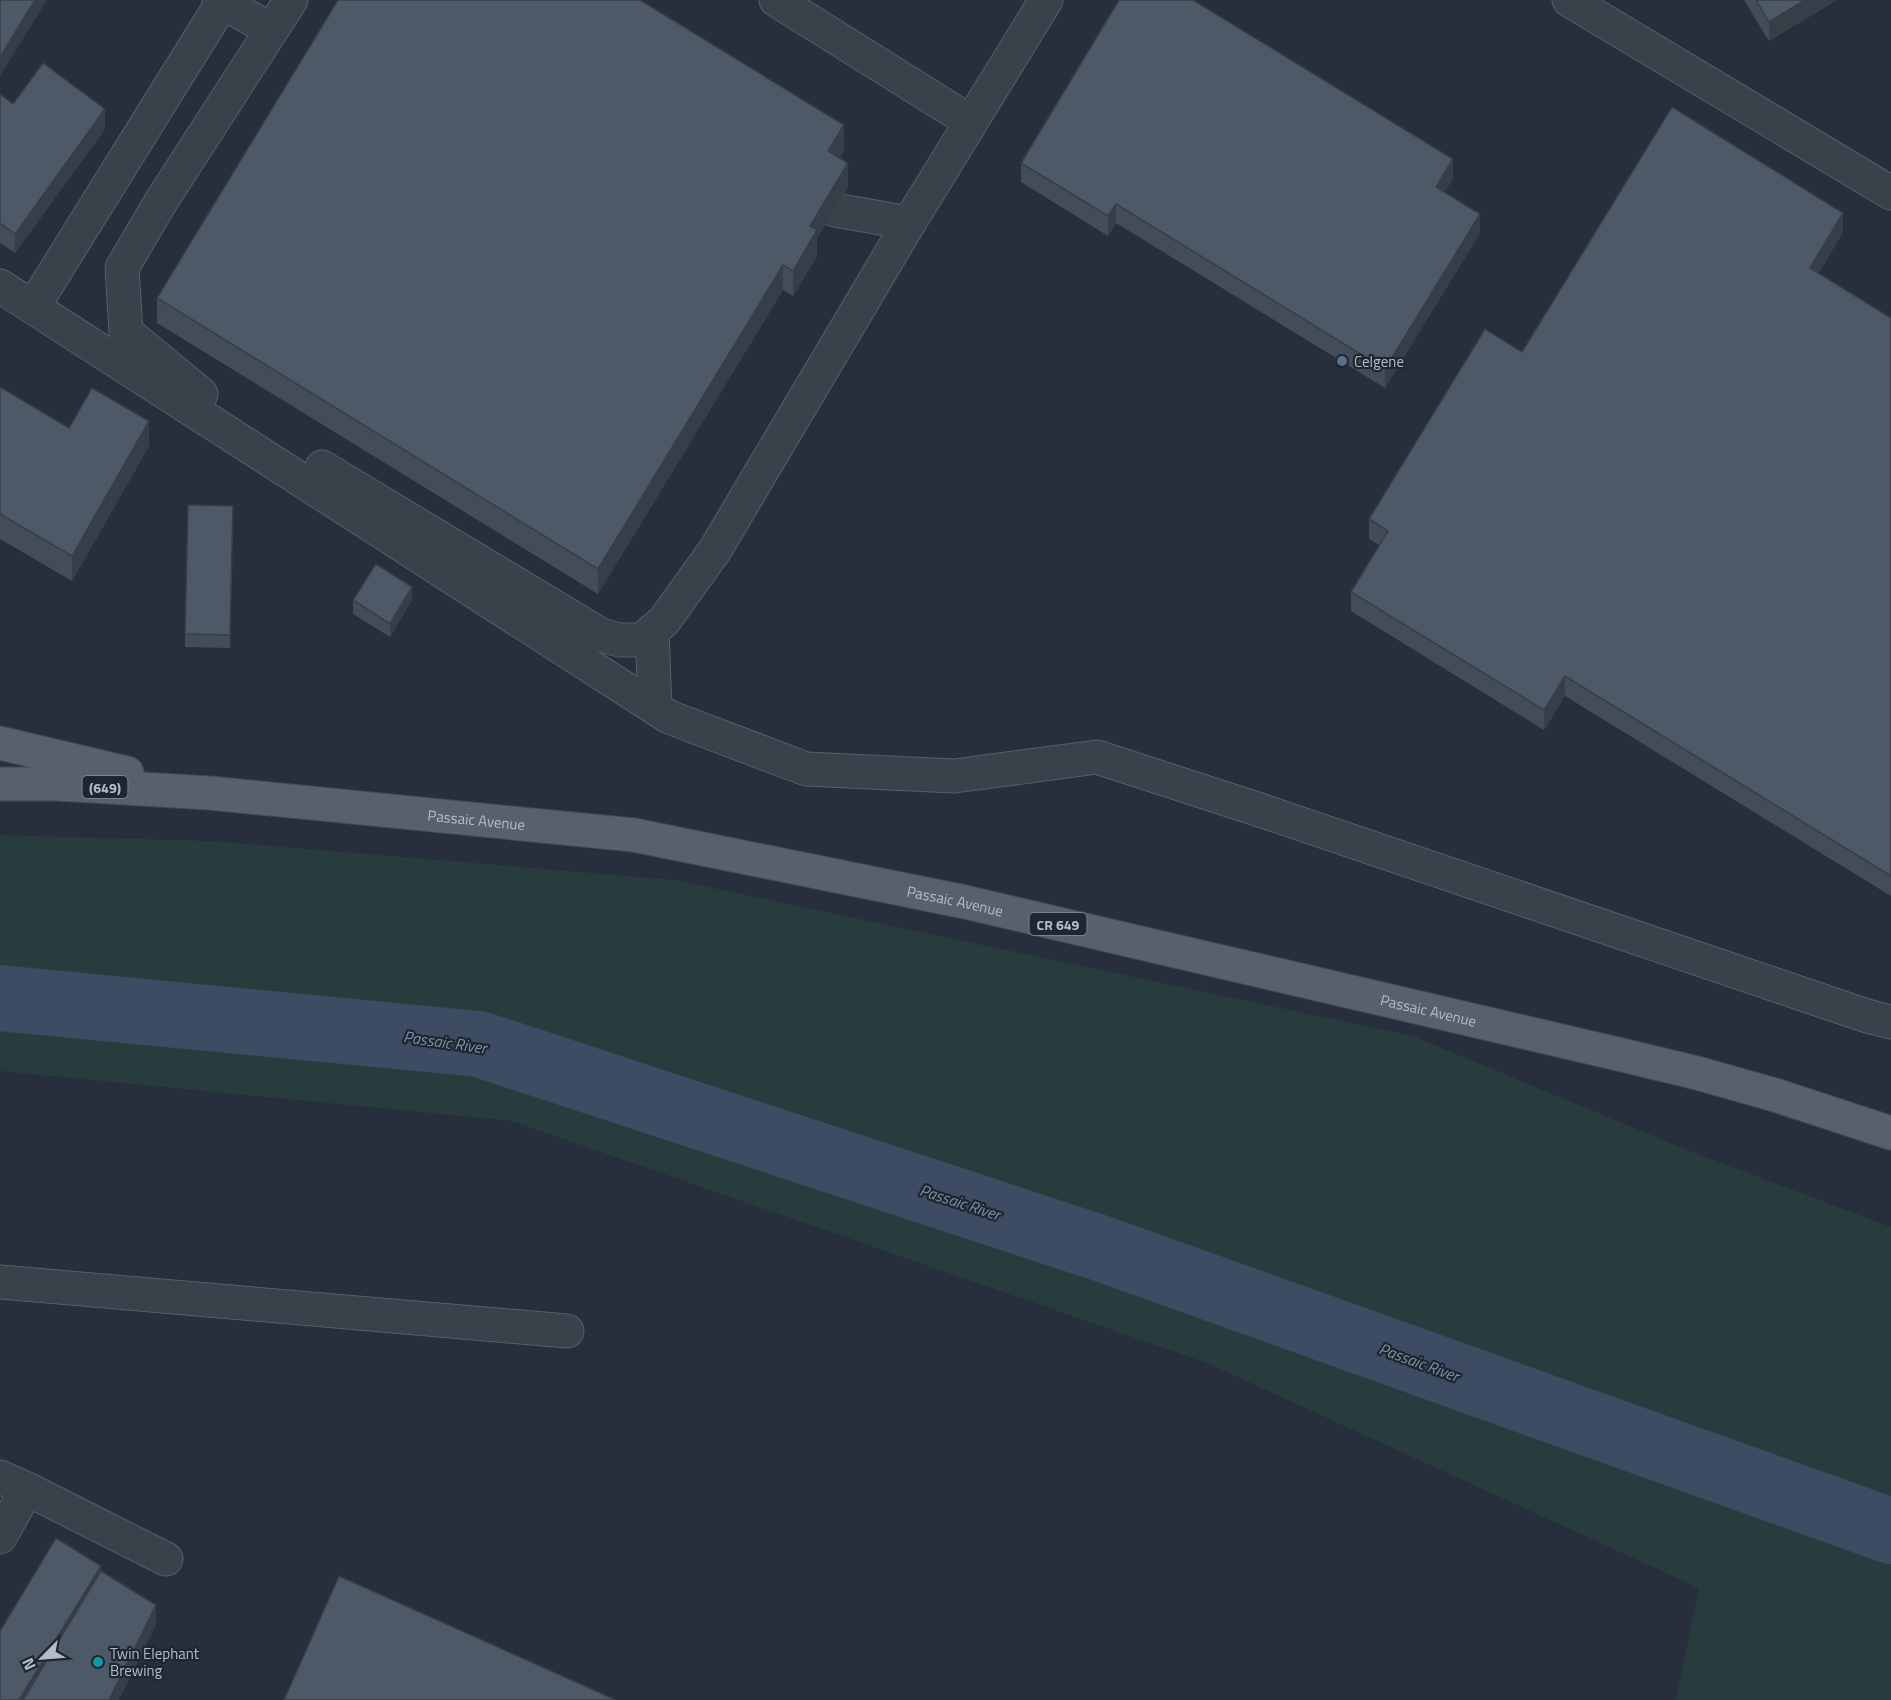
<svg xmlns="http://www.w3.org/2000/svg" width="1891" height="1700" viewBox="0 0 1891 1700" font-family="'Titillium Web',sans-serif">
	<rect width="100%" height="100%" fill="#262f3b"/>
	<!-- green -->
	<path fill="#293c3d" d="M0 835 212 841 675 880 1413 1036 1687 1150 1891 1227V1700H1676L1699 1588 1207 1363 512 1121 0 1071Z"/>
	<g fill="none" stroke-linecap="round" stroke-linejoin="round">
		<!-- river -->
		<path stroke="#3d4c63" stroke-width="66" d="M0 998 479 1044 1100 1248 1891 1531"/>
		<!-- minor casing -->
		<g stroke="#575f69" stroke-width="35">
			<g id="minor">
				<path d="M219 0 271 30"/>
				<path d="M776 0 971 122"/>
				<path d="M1569 0 1891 193"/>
				<path d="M835 210 909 223"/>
				<path d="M0 286 669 717 806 769 954 776 1097 757 1260 810 1867 1016 1891 1022"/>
				<path d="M33 307 222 3"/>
				<path d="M201 394 126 332 122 268 160 203 291 0"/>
				<path d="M322 467 601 635 619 640H642L664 621 715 550 909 223 1046 0"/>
				<path d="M652 631 655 708"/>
				<path d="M0 1282 567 1331"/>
				<path d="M0 1477 27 1489 166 1559"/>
				<path d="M0 1537 27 1489"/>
			</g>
		</g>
		<!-- major casing -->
		<g stroke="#424a54" stroke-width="35">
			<g id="major">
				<path d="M0 743 127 773"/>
				<path id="s1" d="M0 784H58L209 793 634 835 965 902 1622 1055 1697 1073 1775 1095 1891 1133"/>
			</g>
		</g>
		<!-- minor -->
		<use href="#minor" stroke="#39414b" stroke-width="33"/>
		<!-- major -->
		<use href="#major" stroke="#57606b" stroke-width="33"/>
	</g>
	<!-- wall -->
	<g fill="#434d59">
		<path d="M1744 0H1837L1769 41Z"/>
		<path d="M0 94 13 104 105 129 15 253 0 243Z"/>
		<path d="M844 150 840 158 848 188 817 238V256L793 296 783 290 598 594 157 323V298Z"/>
		<path d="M1021 163 1453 179 1444 192 1480 233 1385 388 1116 223 1108 236 1021 182Z"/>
		<path d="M1843 232 1818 274 1891 318V896L1565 696 1544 730 1351 611V592L1379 545 1369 539V519Z"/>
		<path d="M0 387 69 428 149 446 72 581 0 539Z"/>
		<path d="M233 506 230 648 185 647V634Z"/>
		<path d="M353 600H412L390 637 353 614Z"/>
	</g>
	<!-- shaded-wall -->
	<g fill="#373e48">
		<path d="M35 0H47L0 76V57Z"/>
		<path d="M1805 0H1837L1769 41V22Z"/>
		<path d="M105 109V129L15 253V234Z"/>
		<path d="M844 125V150L828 177V151Z"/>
		<path d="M1453 159V179L1436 206V187Z"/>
		<path d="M848 163V188L817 238V256L793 296V271L810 226Z"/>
		<path d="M1116 204V223L1108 236V216Z"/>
		<path d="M1843 213V232L1810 288V268Z"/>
		<path d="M1480 214V233L1385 388V369Z"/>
		<path d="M783 265V290L598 594V569Z"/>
		<path d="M149 421V446L72 581V556Z"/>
		<path d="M412 587V600L390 637V624Z"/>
		<path d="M1565 676V696L1544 730V710Z"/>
		<path d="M101 1566V1591L35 1700H19Z"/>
		<path d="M156 1605V1625L119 1700H109Z"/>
	</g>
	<!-- building -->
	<g fill="#4e5967" stroke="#373e48" stroke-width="1.5">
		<path d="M0 0H35L0 57Z"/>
		<path d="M338 0H640L844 125 828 151 848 163 810 226 817 230 793 271 783 265 598 569 157 298Z"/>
		<path d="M1119 0H1193L1453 159 1436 187 1480 214 1385 369 1116 204 1108 216 1021 163Z"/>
		<path d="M1756 0H1805L1769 22Z"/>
		<path d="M43 63 105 109 15 234 0 223V94L13 104Z"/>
		<path d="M1672 107 1843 213 1810 268 1891 318V876L1565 676 1544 710 1351 592 1388 531 1369 519 1485 329 1522 352Z"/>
		<path d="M0 387 69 428 92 388 149 421 72 556 0 514Z"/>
		<path d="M188 505 233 506 230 635 185 634Z"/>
		<path d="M376 564 412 587 390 624 353 600Z"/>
		<path d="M56 1538 101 1566 19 1700H0V1631Z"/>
		<path d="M101 1571 156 1605 109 1700H23Z"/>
		<path d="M339 1576 616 1700H284Z"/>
	</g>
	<!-- markers -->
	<circle fill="#5c6f8a" stroke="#1e2630" stroke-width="2" cx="1342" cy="361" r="6"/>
	<circle fill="#0f9aa8" stroke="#1e2630" stroke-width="2" cx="98" cy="1662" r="6"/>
	<g text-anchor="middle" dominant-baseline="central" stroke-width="4.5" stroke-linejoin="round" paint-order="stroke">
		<!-- shield labels -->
		<g fill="#1e2630" stroke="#888f9a" stroke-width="1.5">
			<rect x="82.5" y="776" width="45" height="22" rx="4.5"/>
			<rect x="1029.5" y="913" width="57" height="22" rx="4.5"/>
		</g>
		<g font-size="14" font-weight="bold" fill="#b5bcc7">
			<text x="105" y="787">(649)</text>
			<text x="1058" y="924">CR 649</text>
		</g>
		<!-- poi labels -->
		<g font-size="15" fill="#b5bcc7" stroke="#1e2630" text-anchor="start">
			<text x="1354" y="361">Celgene</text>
			<text x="110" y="1653">Twin Elephant<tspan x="110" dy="17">Brewing</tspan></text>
		</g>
		<!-- street labels -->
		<g font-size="15" fill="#b5bcc7" stroke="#1e2630">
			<text stroke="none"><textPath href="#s1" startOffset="478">Passaic Avenue</textPath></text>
			<text stroke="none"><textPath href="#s1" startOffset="964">Passaic Avenue</textPath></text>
			<text stroke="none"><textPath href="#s1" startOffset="1450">Passaic Avenue</textPath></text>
		</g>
		<!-- water labels -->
		<g font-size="16" font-style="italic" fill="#7f92ac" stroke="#1e2630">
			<text transform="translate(445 1042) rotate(8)">Passaic River</text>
			<text transform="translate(960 1202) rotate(18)">Passaic River</text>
			<text transform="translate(1419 1362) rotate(20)">Passaic River</text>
		</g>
	</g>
	<!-- north arrow -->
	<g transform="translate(42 1658) rotate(245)" stroke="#1e2630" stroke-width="4.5" paint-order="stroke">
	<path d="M0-4.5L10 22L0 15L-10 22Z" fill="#b5bcc7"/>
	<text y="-9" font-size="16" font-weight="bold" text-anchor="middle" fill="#b5bcc7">N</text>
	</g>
</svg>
